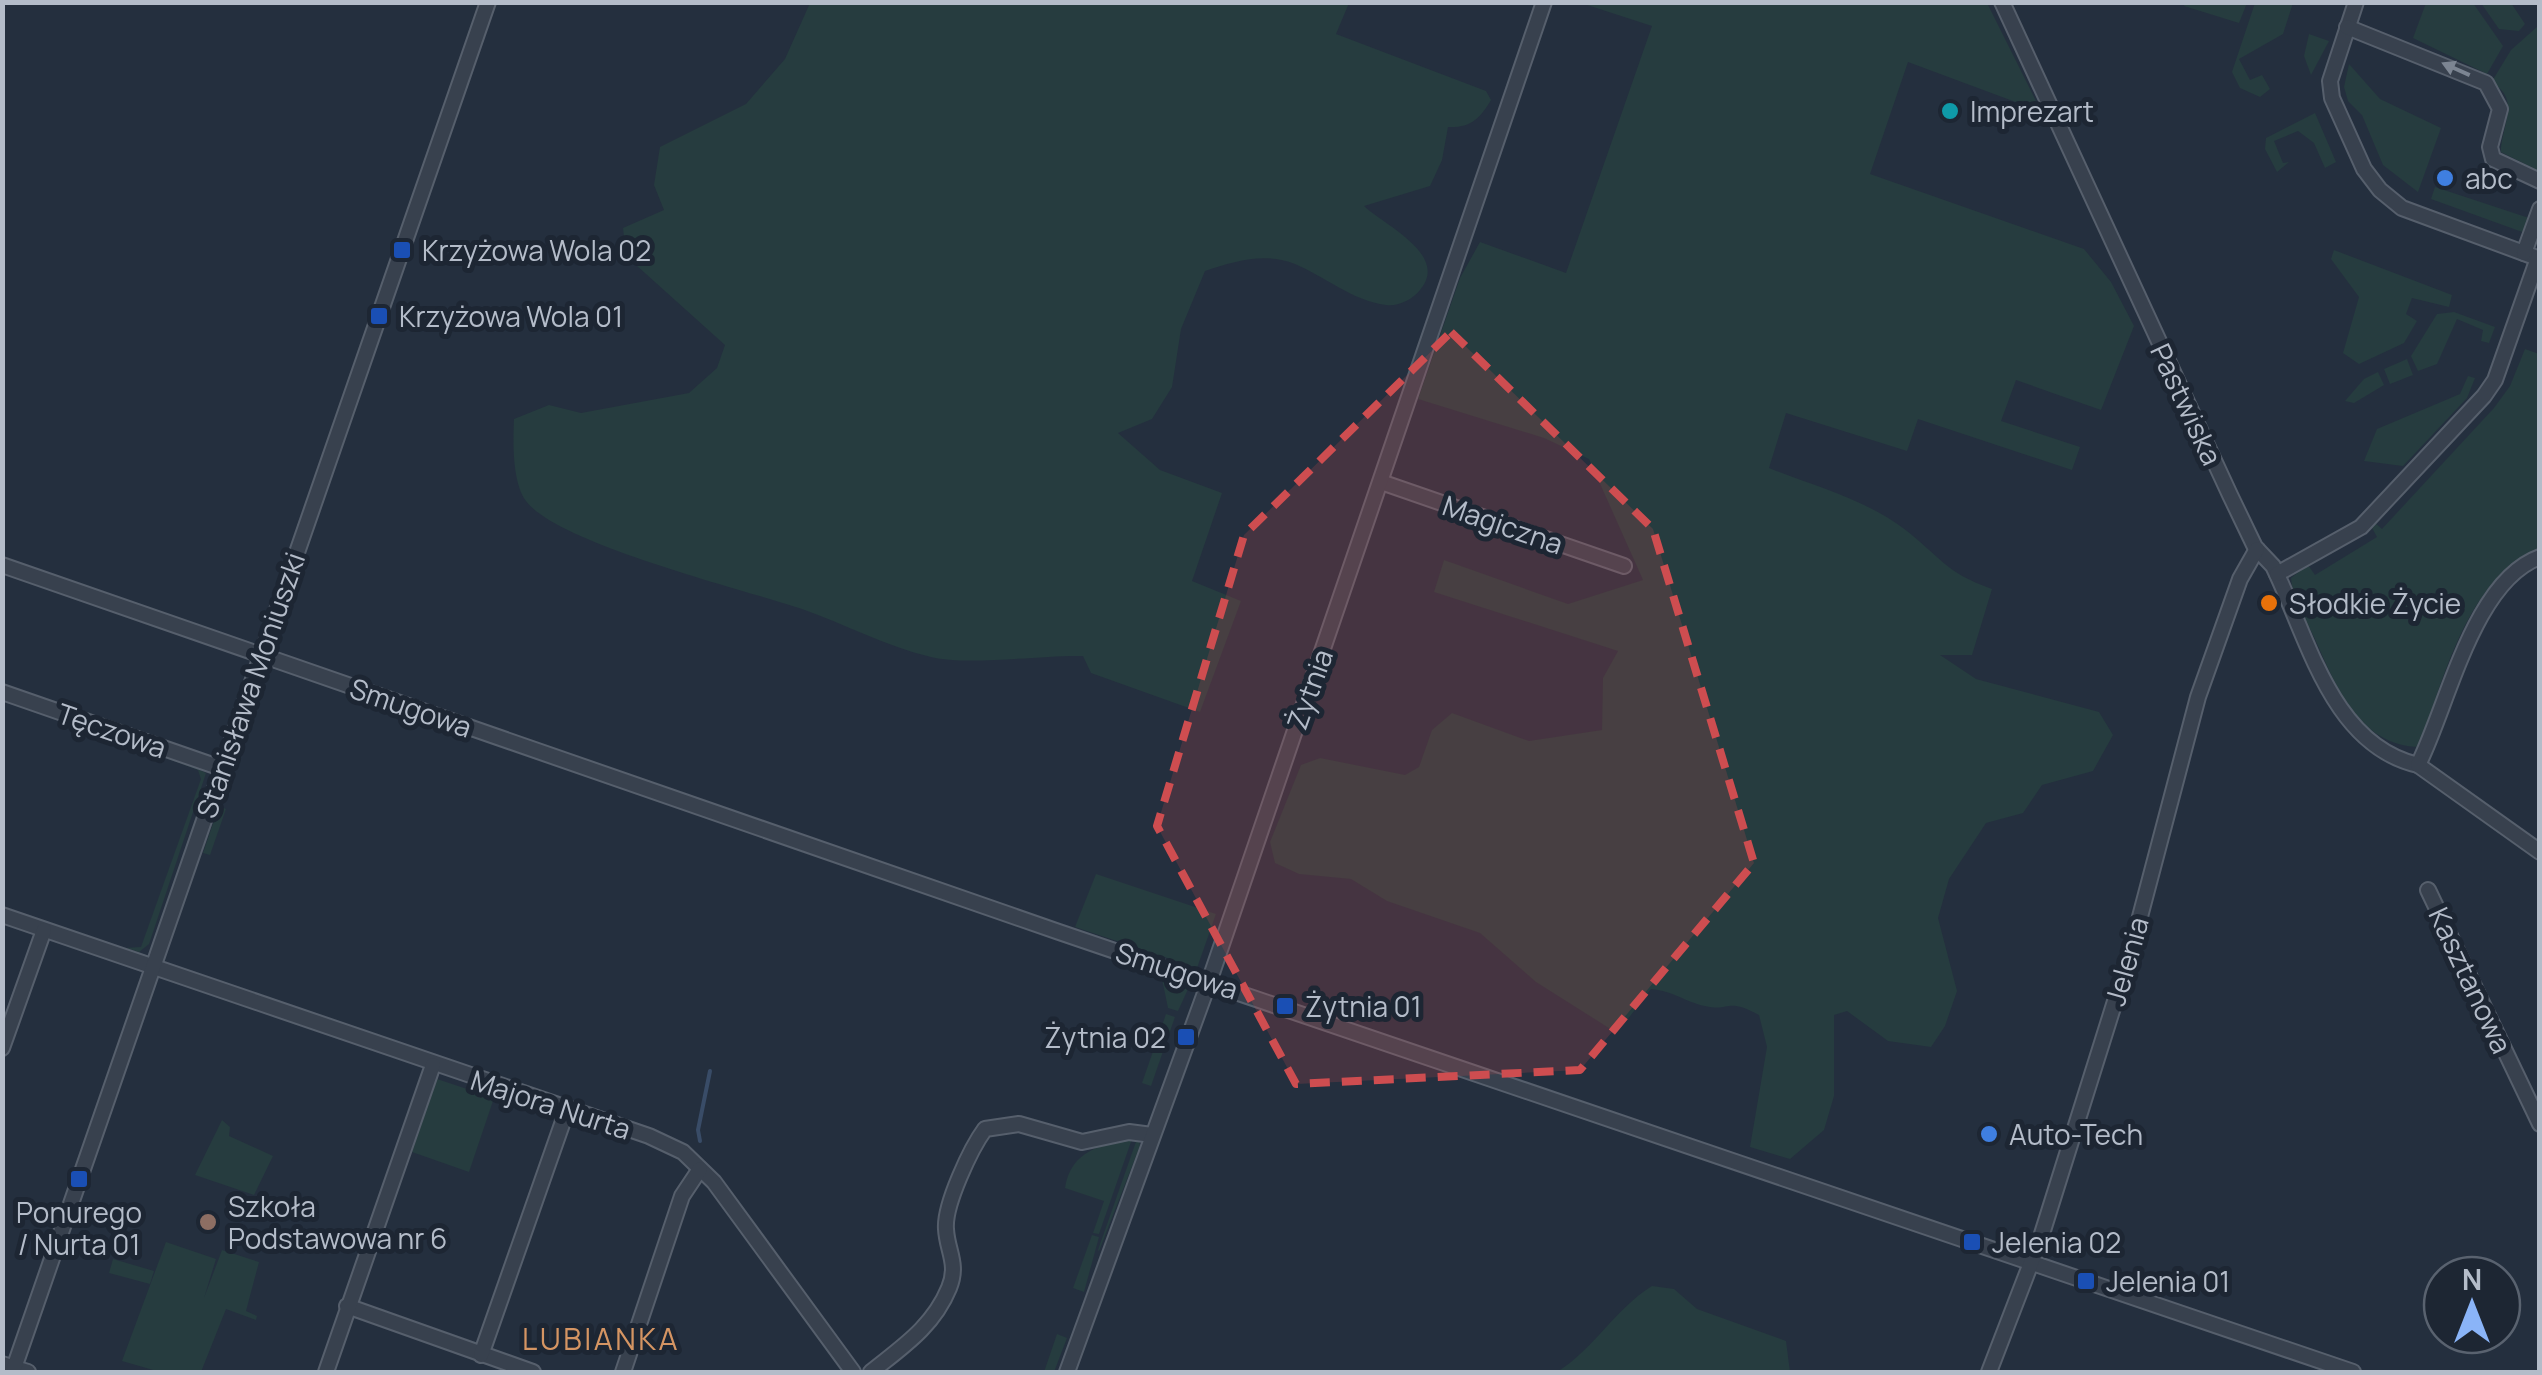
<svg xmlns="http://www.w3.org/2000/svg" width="2542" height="1375" viewBox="0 0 2542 1375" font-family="Manrope,sans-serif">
	<rect width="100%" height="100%" fill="#242f3e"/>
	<!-- green -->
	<g fill="#263c3f">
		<path d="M810 3H1349L1336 34 1486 91 1491 100C1480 119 1470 128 1448 127L1442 160 1430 186 1364 206C1384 225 1450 255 1420 290 1413 299 1398 307 1386 305 1353 301 1324 276 1295 264 1265 252 1235 261 1205 271L1181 329 1172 387 1152 419 1118 433 1160 470 1222 493 1192 581 1241 601 1200 712 1091 673 1083 656C1040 655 969 666 931 657 885 646 845 624 802 609 746 590 558 544 526 501 512 482 513 442 514 419L549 405 581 413 689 393 717 368 725 345 626 256 623 228 664 210 654 185 660 147 746 104 785 59Z"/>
		<path d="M1581 3H1987L2038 105 2029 107 1908 62 1870 174 2084 249 2111 282 2134 326 2101 410 2016 380 2001 421 2080 447 2072 470 1918 419 1907 451 1786 413 1769 468C1814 486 1864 499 1903 528 1941 557 1944 572 1992 589L1972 655H1940L1976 679 2099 712 2113 735 2093 771 2042 785 2023 813 1986 823 1949 879 1938 918 1957 991 1945 1026 1931 1047 1888 1041 1847 1011 1834 1015V1096L1824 1130 1790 1159 1750 1147 1767 1047 1759 1015C1726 997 1731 1012 1705 1006 1685 1002 1674 991 1651 989L1624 1024 1612 1030 1536 982 1480 933 1387 901 1351 879 1299 874 1275 863 1270 842 1301 765 1320 758 1405 775 1419 767 1432 730 1452 713 1529 741 1602 730 1603 678 1618 651 1434 592 1444 560 1568 604 1643 580 1589 459 1544 438 1418 399 1460 278 1480 242 1566 273 1652 26Z"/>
		<path d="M2185 3V2L2247 3 2239 23 2184 6Z"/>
		<path d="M2255 3H2293L2283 34 2239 59 2250 80 2262 75 2270 89 2260 97 2240 88 2232 72Z"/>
		<path d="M2426 3H2473L2503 46 2487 74 2413 38Z"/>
		<path d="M2481 3H2511L2525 24 2519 31 2499 29Z"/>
		<path d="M2537 27 2540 32 2539 171 2501 152C2501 128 2522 97 2491 83L2511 50Z"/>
		<path d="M2309 34 2329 41 2311 75 2304 56Z"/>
		<path d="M2349 64 2380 99 2441 128 2418 192 2383 165 2362 115 2348 101 2344 87Z"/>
		<path d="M2315 113 2336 162 2325 168 2314 143 2298 131 2274 141 2283 163 2289 162 2277 172 2265 149 2266 138Z"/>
		<path d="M2435 187 2529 218 2525 233 2431 199Z"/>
		<path d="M2334 250 2452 295 2449 307 2412 298 2406 314 2417 321 2404 343 2359 364 2343 353 2359 297 2331 259Z"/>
		<path d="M2454 312 2495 327 2489 343 2481 341 2483 330 2457 319 2437 364 2418 371 2411 356 2437 314Z"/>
		<path d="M2525 349 2539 354V550C2469 573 2441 684 2420 747 2359 746 2336 686 2314 637 2305 619 2292 598 2291 578L2308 565 2315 575 2377 537 2371 526 2375 523 2382 529 2494 408 2510 386Z"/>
		<path d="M2407 359 2413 375 2390 384 2384 369Z"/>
		<path d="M2378 372 2384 385 2354 403 2345 401 2364 379Z"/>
		<path d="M2468 376 2475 378 2467 398 2403 466 2364 461 2377 429 2460 394Z"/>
		<path d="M168 755 206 773 149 944 139 952 126 948 141 947 201 779 198 770 166 758Z"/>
		<path d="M219 806 226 809 210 855 203 853Z"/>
		<path d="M1096 874 1216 914 1197 968 1075 927Z"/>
		<path d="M1130 968 1189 987 1178 1011 1168 1008 1162 979Z"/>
		<path d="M1166 1014 1175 1017 1151 1086 1142 1083Z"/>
		<path d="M437 1079 494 1098 469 1172 412 1152Z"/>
		<path d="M222 1120 230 1127 229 1136 273 1156 254 1195 195 1175Z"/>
		<path d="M1133 1136 1099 1234 1093 1233 1104 1201 1065 1188C1071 1150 1101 1146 1133 1136Z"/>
		<path d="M1138 1136 1140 1146 1099 1251 1098 1250Z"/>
		<path d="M1092 1235 1099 1237 1084 1292 1073 1288Z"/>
		<path d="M166 1242 216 1259 204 1298 222 1250 259 1262 246 1311 257 1316 256 1320 226 1309 201 1372H160L122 1361Z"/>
		<path d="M113 1259 154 1271 150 1284 109 1273Z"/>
		<path d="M1652 1286 1674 1289 1697 1309 1786 1341 1790 1372H1557C1594 1349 1615 1309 1652 1286Z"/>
		<path d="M1057 1334 1067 1338 1054 1372H1044Z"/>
	</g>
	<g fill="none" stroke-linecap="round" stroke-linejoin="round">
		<!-- stream -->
		<path stroke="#394c67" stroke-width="4" d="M700 1141 698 1130 710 1071"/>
		<!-- minor casing -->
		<g stroke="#565f6c" stroke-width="18">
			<g id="minor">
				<path d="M2002 2 2230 495 2255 547 2273 566C2308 637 2331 745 2418 765"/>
				<path d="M2356 2 2330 81 2332 98 2364 169 2380 190 2402 208 2540 259"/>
				<path d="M2347 27 2486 83 2500 109 2490 147 2493 159 2540 181"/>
				<path d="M2524 253 2540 209"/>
				<path d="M1381 482 1624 566"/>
				<path d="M2540 557C2473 581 2448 706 2418 765L2540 852"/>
				<path d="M2 565 1059 932 2353 1372"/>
				<path d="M2277 574 2361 527 2484 396 2495 380 2538 258"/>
				<path d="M2 692 221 768"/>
				<path d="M2428 890 2540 1124"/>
				<path d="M2 915 649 1136 683 1152 714 1182 853 1372"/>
				<path d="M2 1048 44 930"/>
				<path d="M347 1306 533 1372"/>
				<path d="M481 1355 567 1110"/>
				<path d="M2 1364 28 1372"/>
				<path d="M14 1368 488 2"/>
				<path d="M326 1372 433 1065"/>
				<path d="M623 1372 682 1196 700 1169"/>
				<path d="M871 1372C902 1347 933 1327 949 1288 959 1264 947 1251 946 1229 944 1205 971 1148 985 1129L1019 1124 1082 1142 1129 1132 1152 1135"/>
				<path d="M1067 1372 1209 982 1544 2"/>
				<path d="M1989 1372 2041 1237 2132 947 2198 697 2240 579 2257 549"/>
			</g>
		</g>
		<!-- minor -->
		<use href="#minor" stroke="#38414e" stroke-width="14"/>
	</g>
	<!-- one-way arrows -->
	<defs><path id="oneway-solid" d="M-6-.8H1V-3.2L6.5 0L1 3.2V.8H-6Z" transform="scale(2.5)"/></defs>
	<use fill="#7c8592" href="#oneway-solid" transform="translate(2456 69) rotate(-156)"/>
	<!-- marked area -->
	<path fill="#ce4d50" fill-opacity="0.2" stroke="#ce4d50" stroke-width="8" stroke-dasharray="20 12" stroke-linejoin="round" d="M1451 332 1653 529 1754 863 1580 1070 1296 1084 1157 826 1244 535Z"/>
	<!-- markers -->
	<circle fill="#0f9aa8" stroke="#1d2633" stroke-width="4" cx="1950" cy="111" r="10"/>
	<g fill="#3f7fe0" stroke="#1d2633" stroke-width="4">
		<circle cx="2445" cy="178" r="10"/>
		<circle cx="1989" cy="1134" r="10"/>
	</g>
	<g fill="#1a4fb4" stroke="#1d2633" stroke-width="4">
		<rect x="392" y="240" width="20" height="20" rx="5"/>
		<rect x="369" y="306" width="20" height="20" rx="5"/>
		<rect x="1275" y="996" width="20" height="20" rx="5"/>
		<rect x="1176" y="1027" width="20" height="20" rx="5"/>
		<rect x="69" y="1169" width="20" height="20" rx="5"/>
		<rect x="1962" y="1232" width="20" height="20" rx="5"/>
		<rect x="2076" y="1271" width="20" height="20" rx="5"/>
	</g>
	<circle fill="#e8710a" stroke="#1d2633" stroke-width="4" cx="2269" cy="603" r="10"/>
	<circle fill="#8d6e63" stroke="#1d2633" stroke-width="4" cx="208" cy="1222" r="10"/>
	<g text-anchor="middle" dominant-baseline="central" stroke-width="10" stroke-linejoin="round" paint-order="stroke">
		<!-- poi labels -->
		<g font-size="28" fill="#b4bcc9" stroke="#1d2633" text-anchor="start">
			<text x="1970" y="111">Imprezart</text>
			<text x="2465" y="178">abc</text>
			<text x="422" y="250">Krzyżowa Wola 02</text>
			<text x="399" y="316">Krzyżowa Wola 01</text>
			<text x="2289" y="603">Słodkie Życie</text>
			<text x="1305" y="1006">Żytnia 01</text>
			<text x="1166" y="1037" text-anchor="end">Żytnia 02</text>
			<text x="2009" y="1134">Auto-Tech</text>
			<text x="228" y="1206">Szkoła<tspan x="228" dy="32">Podstawowa nr 6</tspan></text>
			<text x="79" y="1212" text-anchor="middle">Ponurego<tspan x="79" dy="32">/ Nurta 01</tspan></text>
			<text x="1992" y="1242">Jelenia 02</text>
			<text x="2106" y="1281">Jelenia 01</text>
		</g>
		<!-- street labels -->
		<g font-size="28" fill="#b4bcc9" stroke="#1d2633">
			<text transform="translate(2187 404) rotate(65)">Pastwiska</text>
			<text transform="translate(1503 524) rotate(19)">Magiczna</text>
			<text transform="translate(250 685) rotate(-71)">Stanisława Moniuszki</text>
			<text transform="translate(1309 689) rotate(-70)">Żytnia</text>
			<text transform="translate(411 707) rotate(19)">Smugowa</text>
			<text transform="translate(112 730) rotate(19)">Tęczowa</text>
			<text transform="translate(2126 961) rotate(-74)">Jelenia</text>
			<text transform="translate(1177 970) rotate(18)">Smugowa</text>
			<text transform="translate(2471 980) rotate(65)">Kasztanowa</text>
			<text transform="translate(551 1104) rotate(18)">Majora Nurta</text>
		</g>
		<!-- neighbourhood labels -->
		<g font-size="30" letter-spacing="2.5" fill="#d59563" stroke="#1d2633">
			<text x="601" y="1338">LUBIANKA</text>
		</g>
	</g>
	<!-- border -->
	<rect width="2542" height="1375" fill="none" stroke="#b4bcc9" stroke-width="10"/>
	<!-- north arrow -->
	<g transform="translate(2472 1305)"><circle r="48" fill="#1d2633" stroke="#59626f" stroke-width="2.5"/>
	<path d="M0-8L18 38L0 25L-18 38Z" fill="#8ab4f8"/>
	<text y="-15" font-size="28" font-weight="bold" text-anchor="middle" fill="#b4bcc9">N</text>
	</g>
</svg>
